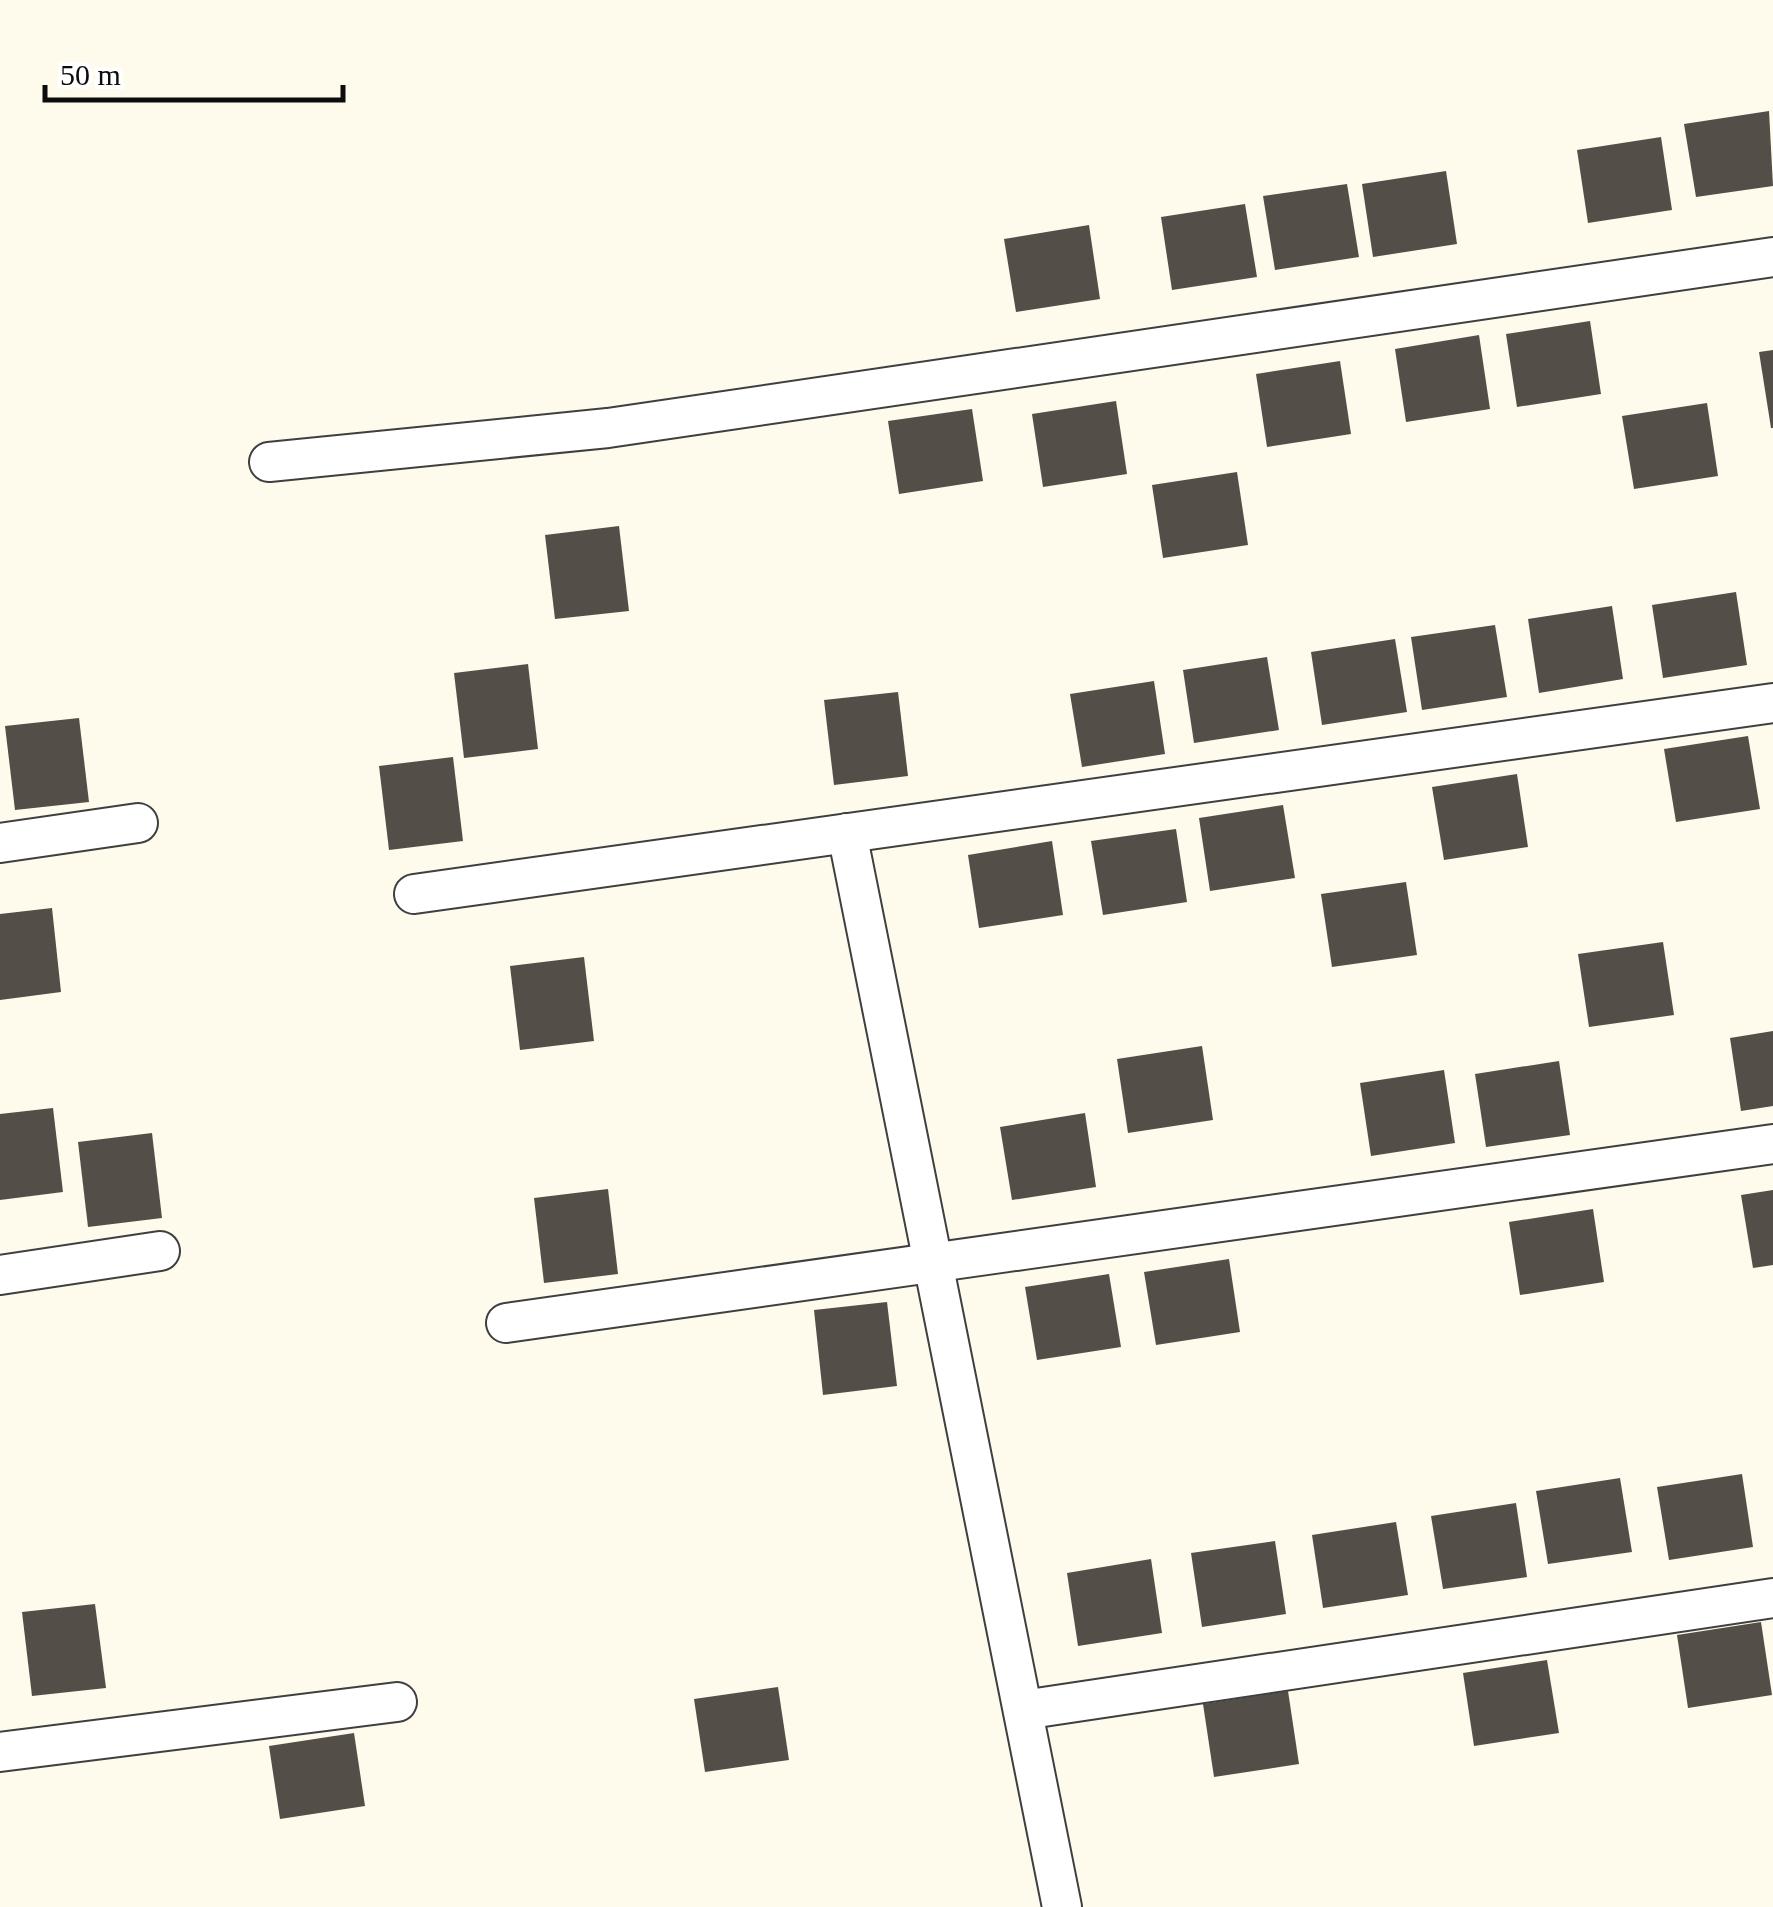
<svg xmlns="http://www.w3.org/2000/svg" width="1773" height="1907" viewBox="0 0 1773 1907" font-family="'Times New Roman',serif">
	<rect width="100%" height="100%" fill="#fefbec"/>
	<!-- building -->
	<g fill="#544e49">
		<path d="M1769 111 1773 186 1696 197 1684 124Z"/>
		<path d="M1661 137 1672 210 1588 223 1577 150Z"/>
		<path d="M1446 171 1457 244 1373 257 1362 184Z"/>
		<path d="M1347 184 1359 257 1275 270 1263 196Z"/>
		<path d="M1245 204 1257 277 1172 290 1161 217Z"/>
		<path d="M1089 225 1100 299 1016 312 1004 239Z"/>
		<path d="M1590 321 1601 394 1517 407 1506 334Z"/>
		<path d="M1479 335 1490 409 1406 422 1395 349Z"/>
		<path d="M1773 350V428H1771L1759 352Z"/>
		<path d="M1340 361 1351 434 1267 447 1256 374Z"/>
		<path d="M1116 401 1127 474 1043 487 1032 414Z"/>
		<path d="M1707 403 1718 476 1634 489 1622 416Z"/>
		<path d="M972 409 983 481 899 494 888 421Z"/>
		<path d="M1237 472 1248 545 1163 558 1152 485Z"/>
		<path d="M619 526 629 611 555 619 545 535Z"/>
		<path d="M1736 592 1747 665 1663 678 1652 605Z"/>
		<path d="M1612 606 1623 679 1539 693 1528 619Z"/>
		<path d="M1495 625 1507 697 1422 710 1411 637Z"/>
		<path d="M1395 639 1407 712 1322 725 1311 652Z"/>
		<path d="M1267 657 1279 730 1194 743 1183 670Z"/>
		<path d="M528 664 538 749 464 758 454 673Z"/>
		<path d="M1154 681 1165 754 1082 767 1070 694Z"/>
		<path d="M898 692 908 776 834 785 824 700Z"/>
		<path d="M79 718 89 802 15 810 5 726Z"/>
		<path d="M1748 736 1760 809 1676 822 1664 749Z"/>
		<path d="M453 757 463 841 389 850 379 766Z"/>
		<path d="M1517 774 1528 847 1444 860 1432 787Z"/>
		<path d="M1283 805 1295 878 1210 891 1199 818Z"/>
		<path d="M1176 829 1187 902 1103 915 1091 841Z"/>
		<path d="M1052 841 1063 915 979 928 968 855Z"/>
		<path d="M1406 882 1417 955 1332 967 1321 894Z"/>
		<path d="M52 908 61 992 0 1000V914Z"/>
		<path d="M1663 942 1674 1015 1589 1027 1578 954Z"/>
		<path d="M584 957 594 1041 520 1050 510 966Z"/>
		<path d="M1773 1031V1106L1741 1111 1730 1038Z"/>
		<path d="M1202 1046 1213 1120 1128 1133 1117 1059Z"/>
		<path d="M1559 1061 1570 1135 1486 1147 1475 1074Z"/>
		<path d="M1444 1070 1455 1143 1371 1156 1360 1083Z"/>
		<path d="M53 1108 63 1192 0 1200V1114Z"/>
		<path d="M1085 1113 1096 1187 1012 1200 1000 1127Z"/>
		<path d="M152 1133 162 1218 88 1227 78 1142Z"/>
		<path d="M608 1189 618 1274 544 1283 534 1198Z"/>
		<path d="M1773 1190V1265L1753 1268 1741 1195Z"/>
		<path d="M1593 1209 1604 1282 1520 1295 1509 1222Z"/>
		<path d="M1229 1259 1240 1332 1156 1345 1144 1272Z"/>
		<path d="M1109 1274 1121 1347 1037 1360 1025 1287Z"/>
		<path d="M887 1302 897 1386 823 1395 814 1310Z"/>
		<path d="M1742 1474 1753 1547 1669 1560 1657 1487Z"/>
		<path d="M1620 1478 1632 1552 1548 1564 1536 1491Z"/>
		<path d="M1516 1503 1527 1577 1443 1589 1431 1516Z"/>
		<path d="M1396 1522 1408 1595 1323 1608 1312 1535Z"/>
		<path d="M1275 1541 1286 1614 1202 1627 1191 1553Z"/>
		<path d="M1151 1559 1162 1633 1078 1646 1067 1573Z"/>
		<path d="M95 1604 106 1688 32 1696 22 1612Z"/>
		<path d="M1761 1622 1772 1695 1688 1708 1677 1635Z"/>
		<path d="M1547 1660 1559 1733 1474 1746 1463 1673Z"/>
		<path d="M778 1687 789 1760 705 1772 694 1699Z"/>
		<path d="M1288 1691 1299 1764 1214 1777 1203 1704Z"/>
		<path d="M354 1733 365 1806 280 1819 269 1746Z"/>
	</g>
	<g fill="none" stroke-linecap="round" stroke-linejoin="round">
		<!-- street casing -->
		<g stroke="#3f3f3f" stroke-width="42">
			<g id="street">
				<path d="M269 462 608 428 1773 257"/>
				<path d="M847 833 1062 1907"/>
				<path d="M0 843 138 823"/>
				<path d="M414 894 1773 703"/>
				<path d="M0 1275 160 1251"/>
				<path d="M506 1323 1773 1144"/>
				<path d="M1023 1710 1773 1598"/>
				<path d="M0 1752 397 1702"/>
			</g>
		</g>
		<!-- street -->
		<use href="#street" stroke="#fff" stroke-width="38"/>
	</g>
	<!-- scale -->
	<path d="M45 85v15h298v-15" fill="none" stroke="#0c0c0c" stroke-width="5"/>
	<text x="60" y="85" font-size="30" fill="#0c0c0c" stroke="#ffffff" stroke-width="8" paint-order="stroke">50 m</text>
</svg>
